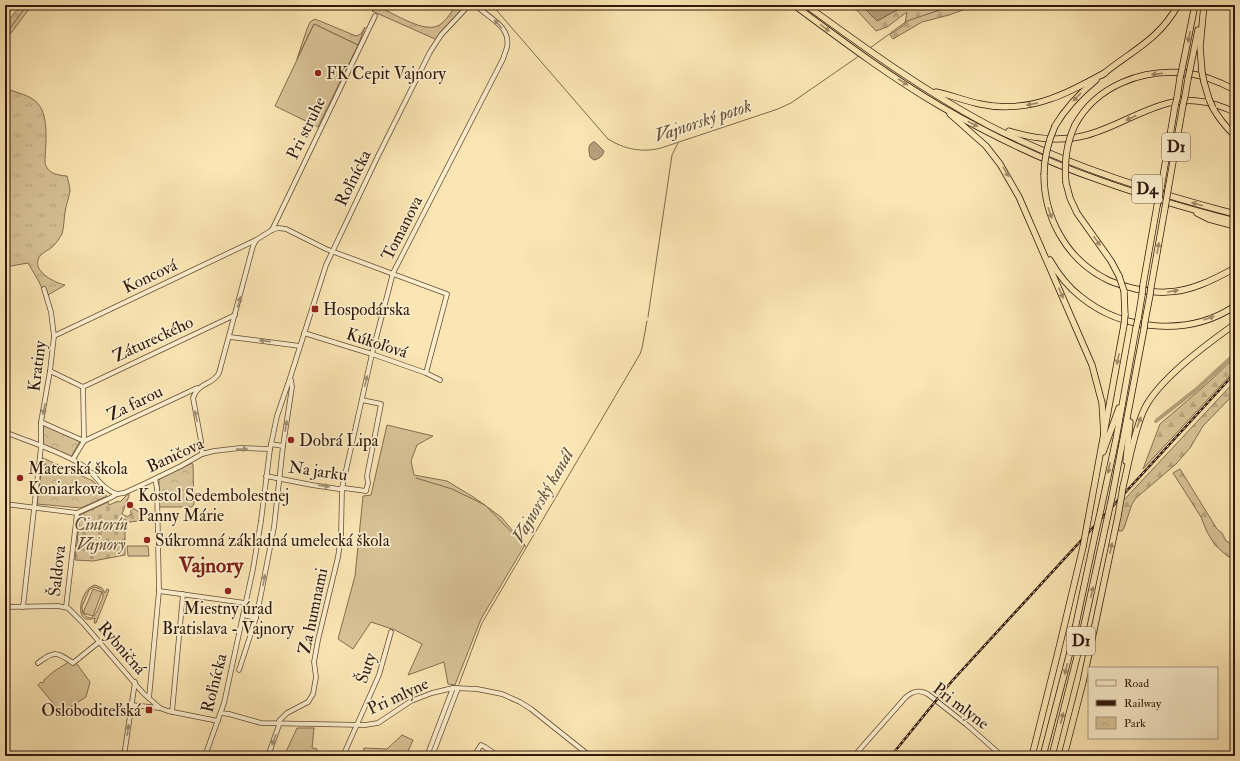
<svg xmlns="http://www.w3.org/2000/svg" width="1240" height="761" viewBox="0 0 1240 761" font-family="'IM FELL Double Pica',serif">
	<defs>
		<pattern id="grass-tufts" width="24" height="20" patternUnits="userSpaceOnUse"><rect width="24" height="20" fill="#d8c396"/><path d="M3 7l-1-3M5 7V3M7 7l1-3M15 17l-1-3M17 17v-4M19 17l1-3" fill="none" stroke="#baa780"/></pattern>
		<pattern id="forest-firs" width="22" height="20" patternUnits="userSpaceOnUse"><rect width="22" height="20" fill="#d8c396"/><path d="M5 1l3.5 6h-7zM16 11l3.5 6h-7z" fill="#baa780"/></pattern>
		<pattern id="cemetery-stones" width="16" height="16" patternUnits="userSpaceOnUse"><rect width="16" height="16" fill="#d8c396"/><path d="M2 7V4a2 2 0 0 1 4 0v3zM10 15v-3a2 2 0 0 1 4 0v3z" fill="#baa780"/></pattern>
		<pattern id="park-crowns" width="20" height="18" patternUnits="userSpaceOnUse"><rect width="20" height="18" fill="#d8c396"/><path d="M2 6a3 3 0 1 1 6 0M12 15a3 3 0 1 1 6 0" fill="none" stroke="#baa780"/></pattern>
	</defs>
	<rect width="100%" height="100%" fill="#fbe6b3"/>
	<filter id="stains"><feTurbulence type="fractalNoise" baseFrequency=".005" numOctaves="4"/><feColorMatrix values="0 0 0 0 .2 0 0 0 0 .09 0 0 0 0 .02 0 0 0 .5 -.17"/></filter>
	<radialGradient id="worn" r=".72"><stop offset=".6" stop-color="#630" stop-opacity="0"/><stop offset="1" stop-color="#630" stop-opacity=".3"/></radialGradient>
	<!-- grass -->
	<g fill="url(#grass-tufts)" stroke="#846d50">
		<path d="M21 5H32L5 41V25Z"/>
		<path d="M457 5H469L438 39H435L372 11 375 7H378C393 12 426 36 441 24 448 19 451 11 457 5Z"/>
		<path d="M315 19 356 36 361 34 365 27 358 45 314 24 297 59 307 29 310 22Z"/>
		<path d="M5 88C14 92 26 94 34 100 51 112 45 145 45 163 48 174 57 175 67 176 68 181 70 186 70 191 69 198 66 205 65 212 64 219 64 227 62 234 60 237 58 241 55 244 50 251 40 252 38 260 34 272 55 283 65 285L48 295 46 288H42L38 280 28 263 5 267Z"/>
	</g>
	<!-- forest -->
	<g fill="url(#forest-firs)" stroke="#846d50">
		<path d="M852 5H861L877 21 906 5H977L949 15 922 22 893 39 890 35 905 24 907 12 887 27 876 31Z"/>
		<path d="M1235 357V370L1143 469 1160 424 1209 382Z"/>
		<path d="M1235 381V393L1203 426 1190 448 1176 464 1136 498 1132 504 1124 528 1122 531H1119L1118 529 1123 501Z"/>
		<path d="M1180 469 1217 529 1222 533 1226 541 1235 546V561L1226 555 1215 545 1207 532 1201 517 1173 473Z"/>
	</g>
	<!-- cemetery -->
	<path fill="url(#cemetery-stones)" stroke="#846d50" d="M129 493V496L122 514 128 517 130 514 131 515 132 513 130 512 133 508 142 514 137 521 130 522 121 518 125 522V555L93 561 75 560 80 515 108 502 109 505 118 501 120 502Z"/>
	<!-- park -->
	<g fill="url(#park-crowns)" stroke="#846d50">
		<path d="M43 425 80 441 71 457 43 445Z"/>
		<path d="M43 458 93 481 107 496 81 508 37 504Z"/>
		<path d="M192 463 193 465 194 504 192 507H159V480L161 478Z"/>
	</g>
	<!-- garden -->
	<g fill="#d8c396" stroke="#846d50" fill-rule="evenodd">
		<path d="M314 24 358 45 318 127 275 106Z"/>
		<path d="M387 425 433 436 417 445 411 461 414 475 447 481 475 498 501 517 525 545 481 619 455 685 448 684 444 662 408 675 422 644 395 630 371 622 353 649 338 639 355 576 363 496 371 495Z"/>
		<path d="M45 464 52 466H59L61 468V470L50 473H45Z"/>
		<path d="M127 546H148L149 556H128Z"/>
		<path d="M95 585 102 588 105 593 107 589 109 590 96 623H94L95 618C72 627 80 588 95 585ZM94 587 100 589C102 591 103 592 103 595 103 598 101 601 100 604 97 612 92 625 83 613L93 616 102 592 93 589 83 613 82 607 89 590Z"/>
		<path d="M74 660 90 682 86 697 64 711 58 709 38 685 41 682 42 683 44 682V680L53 672 70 661H72Z"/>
		<path d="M297 728H314L312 748 317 749 315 756H284Z"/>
		<path d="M402 735 413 740 406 756H362L364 748 387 749Z"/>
	</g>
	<!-- water -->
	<g fill="#b6a07a" stroke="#80694e">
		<path d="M861 5H906L877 21Z"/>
		<path d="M593 142H595L604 151C603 156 599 159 594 160L590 157C589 150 587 146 593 142Z"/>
	</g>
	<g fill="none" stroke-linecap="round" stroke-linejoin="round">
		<!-- stream -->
		<g stroke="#80694e" stroke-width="1">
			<path d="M492 5 608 139C624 149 642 153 661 148L778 109 791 103 859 56"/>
			<path d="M5 35 27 5"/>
			<path d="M870 48 907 21 955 5"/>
			<path d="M648 317 672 155 678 143"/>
			<path d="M416 478 452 489 485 505 526 547"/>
			<path d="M459 684 482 623 640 354 642 348 647 321"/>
		</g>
		<!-- canal -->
		<path stroke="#b6a07a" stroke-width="4" d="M1156 421 1198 388 1235 354"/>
		<!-- minor casing -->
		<g stroke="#634b35" stroke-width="5.5">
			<g id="minor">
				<path d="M272 230 375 16"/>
				<path d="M304 333 372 354 426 373 440 380"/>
				<path d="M54 336 256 240"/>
				<path d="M230 337 300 346"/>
				<path d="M50 371 83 387"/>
				<path d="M41 422 84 441 197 388"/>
				<path d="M5 432C29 442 60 451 82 465 95 473 101 489 117 494"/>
				<path d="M271 444 283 446"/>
				<path d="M202 454 201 441 193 398C199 381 212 386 219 373L253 246 256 240 272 230 278 228 286 229 326 249 447 294 426 373"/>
				<path d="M73 459 84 441 83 387 235 315"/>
				<path d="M266 476 312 485 339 489 344 488 366 491 368 483 367 476 381 404 362 400"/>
				<path d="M5 504 77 513 110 498 117 494 124 493 146 483 181 466 202 454 214 451 240 448 270 449"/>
				<path d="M159 591 245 603"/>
				<path d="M5 607 58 606 68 608 83 623 143 693 160 708 168 711 218 721"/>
				<path d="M23 607 41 447V422L50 371 54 336 51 312 44 289"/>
				<path d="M66 607 77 513"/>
				<path d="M243 615 256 618"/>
				<path d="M38 663C54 651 56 651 73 663L99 642"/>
				<path d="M239 670 256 618 262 589 274 527 283 446 292 387 291 380"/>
				<path d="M149 698 159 591 157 488 155 479"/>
				<path d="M132 705 159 708"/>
				<path d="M172 712 183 594"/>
				<path d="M221 713 229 714 261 723 365 725 378 723 411 701 432 693 453 688 477 689 502 694 520 702 531 709 590 756"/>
				<path d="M124 756 135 682"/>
				<path d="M205 756 224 703 253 569 261 521 270 449 277 416 290 378 326 265 377 158 430 52 441 35 469 5"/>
				<path d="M268 756 279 725V721L287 713 308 702 313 694 316 677 314 662 318 640 338 557 341 537 342 488 372 354 393 273 503 59C504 55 506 51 507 47 511 25 487 18 476 5"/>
				<path d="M343 756 379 675 391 632"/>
				<path d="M427 756 453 688"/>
				<path d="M432 756 458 688"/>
				<path d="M474 756 481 745 485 747 498 756"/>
				<path d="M854 756 905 698C912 691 921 689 929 695L967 725 1002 756"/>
			</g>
		</g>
		<!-- highway casing -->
		<g stroke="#30170b" stroke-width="7">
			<g id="highway">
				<path d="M794 5C841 40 889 76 940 106 990 135 1044 161 1099 180 1143 196 1189 209 1235 221"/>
				<path d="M806 5C865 48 924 91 988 125 1066 165 1150 192 1235 214"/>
				<path d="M1182 69 1195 5"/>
				<path d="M1190 69 1198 30"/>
				<path d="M1202 72 1200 47 1204 5"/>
				<path d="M1102 75C1131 51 1159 40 1178 5"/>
				<path d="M1204 82 1209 99"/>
				<path d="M936 92C951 95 965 101 980 104 1002 109 1028 107 1050 99 1069 93 1087 82 1105 73"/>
				<path d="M1185 96 1188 79"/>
				<path d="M1177 98 1180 78"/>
				<path d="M1213 108C1219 119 1226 127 1235 136"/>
				<path d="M950 114 986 146 1000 164 1019 197 1092 365 1102 403 1104 435"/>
				<path d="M1075 125C1097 85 1142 69 1186 73 1203 75 1220 82 1235 90"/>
				<path d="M1055 126C1066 107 1079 94 1096 80"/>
				<path d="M1009 131C1034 139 1061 142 1087 135 1124 125 1158 97 1197 101 1211 102 1223 107 1235 112"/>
				<path d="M1044 175C1044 217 1066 258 1104 278 1114 284 1125 286 1136 289 1146 291 1156 293 1166 292 1190 292 1215 279 1235 268"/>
				<path d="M1066 183 1070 198 1077 213 1111 261 1119 276"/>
				<path d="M1161 188 1175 106"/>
				<path d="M1168 190 1183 105"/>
				<path d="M1197 213 1209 219 1235 226"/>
				<path d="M1050 260C1058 274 1068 287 1081 297 1123 331 1189 337 1235 306"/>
				<path d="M1143 285 1157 206"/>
				<path d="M1151 287 1165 208"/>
				<path d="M1124 291 1125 315"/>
				<path d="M1138 319 1142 295"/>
				<path d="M1145 321 1150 295"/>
				<path d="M1103 452 1119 408"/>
				<path d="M1126 461 1130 422"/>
				<path d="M1123 487C1129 462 1133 436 1143 412 1156 381 1207 344 1235 324"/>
				<path d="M1112 497 1144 329"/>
				<path d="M1101 509 1116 439 1136 328"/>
				<path d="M1088 520 1124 325"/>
				<path d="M1032 756 1058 652 1083 547"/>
				<path d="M1043 756 1070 652 1095 535"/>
				<path d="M1052 756 1078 653 1106 524"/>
				<path d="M1064 756 1083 682 1118 516"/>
			</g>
		</g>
		<!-- minor -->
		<use href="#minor" stroke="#fcefce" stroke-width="4"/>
		<!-- highway -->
		<use href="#highway" stroke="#fbe6b3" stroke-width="5.5"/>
		<!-- rail casing -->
		<g stroke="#30170b" stroke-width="2.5">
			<path id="rail" d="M891 756 952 681 1235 373"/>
		</g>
		<!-- rail -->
		<use href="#rail" stroke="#fcefce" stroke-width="1" stroke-dasharray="3" stroke-linecap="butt"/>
		<!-- highway-bridge casing -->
		<g stroke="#30170b" stroke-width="7" stroke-linecap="butt">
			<g id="highway-bridge">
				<path d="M1202 72 1204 82"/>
				<path d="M1180 78 1182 69"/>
				<path d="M1188 79 1190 69"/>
				<path d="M1209 99 1213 108"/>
				<path d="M1183 105 1185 96"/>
				<path d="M1175 106 1177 98"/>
				<path d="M1044 175C1044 158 1048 142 1055 126"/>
				<path d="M1066 183C1064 162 1066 144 1075 125"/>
				<path d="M1157 206 1161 188"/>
				<path d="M1165 208 1168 190"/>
				<path d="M1119 276 1124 291"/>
				<path d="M1142 295 1143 285"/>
				<path d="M1150 295 1151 287"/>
				<path d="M1124 325 1125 315"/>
				<path d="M1136 328 1138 319"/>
				<path d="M1144 329 1145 321"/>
				<path d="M1118 516 1123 487"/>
				<path d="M1106 524 1112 497"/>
				<path d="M1095 535 1101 509"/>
				<path d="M1083 547 1088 520"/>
			</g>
		</g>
		<!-- highway-bridge -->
		<use href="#highway-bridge" stroke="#fbe6b3" stroke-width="5.5"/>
	</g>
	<!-- one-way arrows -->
	<defs><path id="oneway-solid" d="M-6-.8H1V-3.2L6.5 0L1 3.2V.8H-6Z"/></defs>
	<g fill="#a08e76">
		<use href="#oneway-solid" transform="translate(498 24) rotate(-132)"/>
		<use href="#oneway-solid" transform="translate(239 302) rotate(-75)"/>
		<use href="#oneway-solid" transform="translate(265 341) rotate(-174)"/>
		<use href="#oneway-solid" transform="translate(366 381) rotate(-77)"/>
		<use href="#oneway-solid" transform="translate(44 409) rotate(100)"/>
		<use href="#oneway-solid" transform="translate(196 416) rotate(-102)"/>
		<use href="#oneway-solid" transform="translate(286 426) rotate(-81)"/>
		<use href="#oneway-solid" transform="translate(242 449) rotate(-1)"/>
		<use href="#oneway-solid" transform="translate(324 486) rotate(8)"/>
		<use href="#oneway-solid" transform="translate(264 580) rotate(-80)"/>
		<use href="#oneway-solid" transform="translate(128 730) rotate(-82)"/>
		<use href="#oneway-solid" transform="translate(274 740) rotate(110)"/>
	</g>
	<g fill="#a08967">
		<use href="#oneway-solid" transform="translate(825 28) rotate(36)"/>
		<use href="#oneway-solid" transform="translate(1189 37) rotate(101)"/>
		<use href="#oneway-solid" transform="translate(1157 74) rotate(173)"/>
		<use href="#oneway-solid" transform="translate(903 82) rotate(33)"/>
		<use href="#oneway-solid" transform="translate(1077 97) rotate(135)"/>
		<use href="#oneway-solid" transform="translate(1032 104) rotate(169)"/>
		<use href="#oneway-solid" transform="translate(1131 118) rotate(155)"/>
		<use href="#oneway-solid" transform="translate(973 124) rotate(28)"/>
		<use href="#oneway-solid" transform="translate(1006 172) rotate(59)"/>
		<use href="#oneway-solid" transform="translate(1197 204) rotate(-164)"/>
		<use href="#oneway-solid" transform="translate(1050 213) rotate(71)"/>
		<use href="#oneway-solid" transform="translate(1097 241) rotate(55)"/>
		<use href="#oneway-solid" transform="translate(1158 248) rotate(-80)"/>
		<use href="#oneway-solid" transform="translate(1173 291) rotate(-9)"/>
		<use href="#oneway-solid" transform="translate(1061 293) rotate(67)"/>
		<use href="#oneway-solid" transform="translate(1209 318) rotate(-20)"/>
		<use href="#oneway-solid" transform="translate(1118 359) rotate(101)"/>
		<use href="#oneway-solid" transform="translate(1139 422) rotate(-70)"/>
		<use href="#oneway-solid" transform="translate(1109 468) rotate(102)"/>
		<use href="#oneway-solid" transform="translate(1111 548) rotate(-78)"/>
		<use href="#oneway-solid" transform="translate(1092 592) rotate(-78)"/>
		<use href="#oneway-solid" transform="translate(1066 669) rotate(104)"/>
		<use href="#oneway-solid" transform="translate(1062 718) rotate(-76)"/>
	</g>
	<!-- markers -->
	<g fill="#8f2418" stroke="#fcefce" stroke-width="1.5">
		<circle cx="318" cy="73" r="4"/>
		<rect x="311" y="305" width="8" height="8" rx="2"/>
		<circle cx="291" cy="440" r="4"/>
		<circle cx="20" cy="478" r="4"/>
		<circle cx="130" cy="505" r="4"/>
		<circle cx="147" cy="540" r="4"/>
		<circle cx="228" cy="591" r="4"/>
		<rect x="145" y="706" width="8" height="8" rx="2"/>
	</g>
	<g text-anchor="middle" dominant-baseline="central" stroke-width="3.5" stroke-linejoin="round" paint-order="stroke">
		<!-- shield labels -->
		<g fill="#fcefce" stroke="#6d5846" stroke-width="1">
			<rect x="1162" y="133" width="28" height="28" rx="3"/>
			<rect x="1132" y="175" width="30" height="28" rx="3"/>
			<rect x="1067" y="627" width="28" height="28" rx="3"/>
		</g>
		<g font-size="16" font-weight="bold" fill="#30170b">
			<text x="1176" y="147">D1</text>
			<text x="1147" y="189">D4</text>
			<text x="1081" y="641">D1</text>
		</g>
		<!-- poi labels -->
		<g font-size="17" fill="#30170b" stroke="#fcefce" text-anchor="start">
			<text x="326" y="73">FK Cepit Vajnory</text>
			<text x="323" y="309">Hospodárska</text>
			<text x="299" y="440">Dobrá Lipa</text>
			<text x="28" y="468">Materská škola<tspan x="28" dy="20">Koniarkova</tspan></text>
			<text x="138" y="495">Kostol Sedembolestnej<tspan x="138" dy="20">Panny Márie</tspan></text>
			<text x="155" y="540">Súkromná základná umelecká škola</text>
			<text x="228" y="608" text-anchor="middle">Miestny úrad<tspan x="228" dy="20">Bratislava - Vajnory</tspan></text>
			<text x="141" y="710" text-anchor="end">Osloboditeľská</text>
		</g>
		<!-- street labels -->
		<g font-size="17" fill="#30170b" stroke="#fcefce">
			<text transform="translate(306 128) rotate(-64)">Pri struhe</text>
			<text transform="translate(353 178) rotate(-64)">Roľnícka</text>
			<text transform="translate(402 228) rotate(-63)">Tomanova</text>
			<text transform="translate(150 276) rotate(-25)">Koncová</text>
			<text transform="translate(153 339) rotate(-25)">Zátureckého</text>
			<text transform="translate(377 343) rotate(18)">Kúkoľová</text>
			<text transform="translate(37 366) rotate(-83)">Kratiny</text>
			<text transform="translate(135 403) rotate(-26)">Za farou</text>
			<text transform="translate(175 455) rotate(-25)">Baničova</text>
			<text transform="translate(318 471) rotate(8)">Na jarku</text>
			<text transform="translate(57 571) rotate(-84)">Šaldova</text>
			<text transform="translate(313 611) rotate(-78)">Za humnami</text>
			<text transform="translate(122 648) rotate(49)">Rybničná</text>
			<text transform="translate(366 668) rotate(-71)">Šuty</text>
			<text transform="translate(214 683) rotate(-76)">Roľnícka</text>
			<text transform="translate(398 696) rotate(-25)">Pri mlyne</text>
			<text transform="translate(961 706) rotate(37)">Pri mlyne</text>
		</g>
		<!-- park labels -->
		<g font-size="17" font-style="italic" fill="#624b35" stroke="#fcefce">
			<text x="101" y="524">Cintorín<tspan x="101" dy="20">Vajnory</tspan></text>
		</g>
		<!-- water labels -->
		<g font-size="18" font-style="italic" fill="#664e37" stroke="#fcefce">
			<text transform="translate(703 121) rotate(-18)">Vajnorský potok</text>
			<text transform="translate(543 496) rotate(-60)">Vajnorský kanál</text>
		</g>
		<!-- district labels -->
		<g font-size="21" font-weight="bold" fill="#7a1f14" stroke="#fcefce">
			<text x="211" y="565">Vajnory</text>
		</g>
	</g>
	<!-- margin -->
	<rect width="1240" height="761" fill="none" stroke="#fbe6b3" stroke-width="20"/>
	<rect x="6" y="6" width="1228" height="749" fill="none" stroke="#30170b" stroke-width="2"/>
	<rect x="10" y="10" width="1220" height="741" fill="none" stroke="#30170b"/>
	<!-- legend -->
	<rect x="1088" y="667" width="130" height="72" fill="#fcefce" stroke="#aa9980"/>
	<rect x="1096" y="680" width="20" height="6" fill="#fcefce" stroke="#aa9980"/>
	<text x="1124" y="687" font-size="12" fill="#30170b">Road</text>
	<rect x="1096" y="700" width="20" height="6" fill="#30170b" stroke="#aa9980"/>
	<text x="1124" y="707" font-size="12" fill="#30170b">Railway</text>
	<rect x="1096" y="717" width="20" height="12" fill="url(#park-crowns)" stroke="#aa9980"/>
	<text x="1124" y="727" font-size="12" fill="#30170b">Park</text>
	<rect width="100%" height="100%" filter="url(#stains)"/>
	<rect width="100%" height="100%" fill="url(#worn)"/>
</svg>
